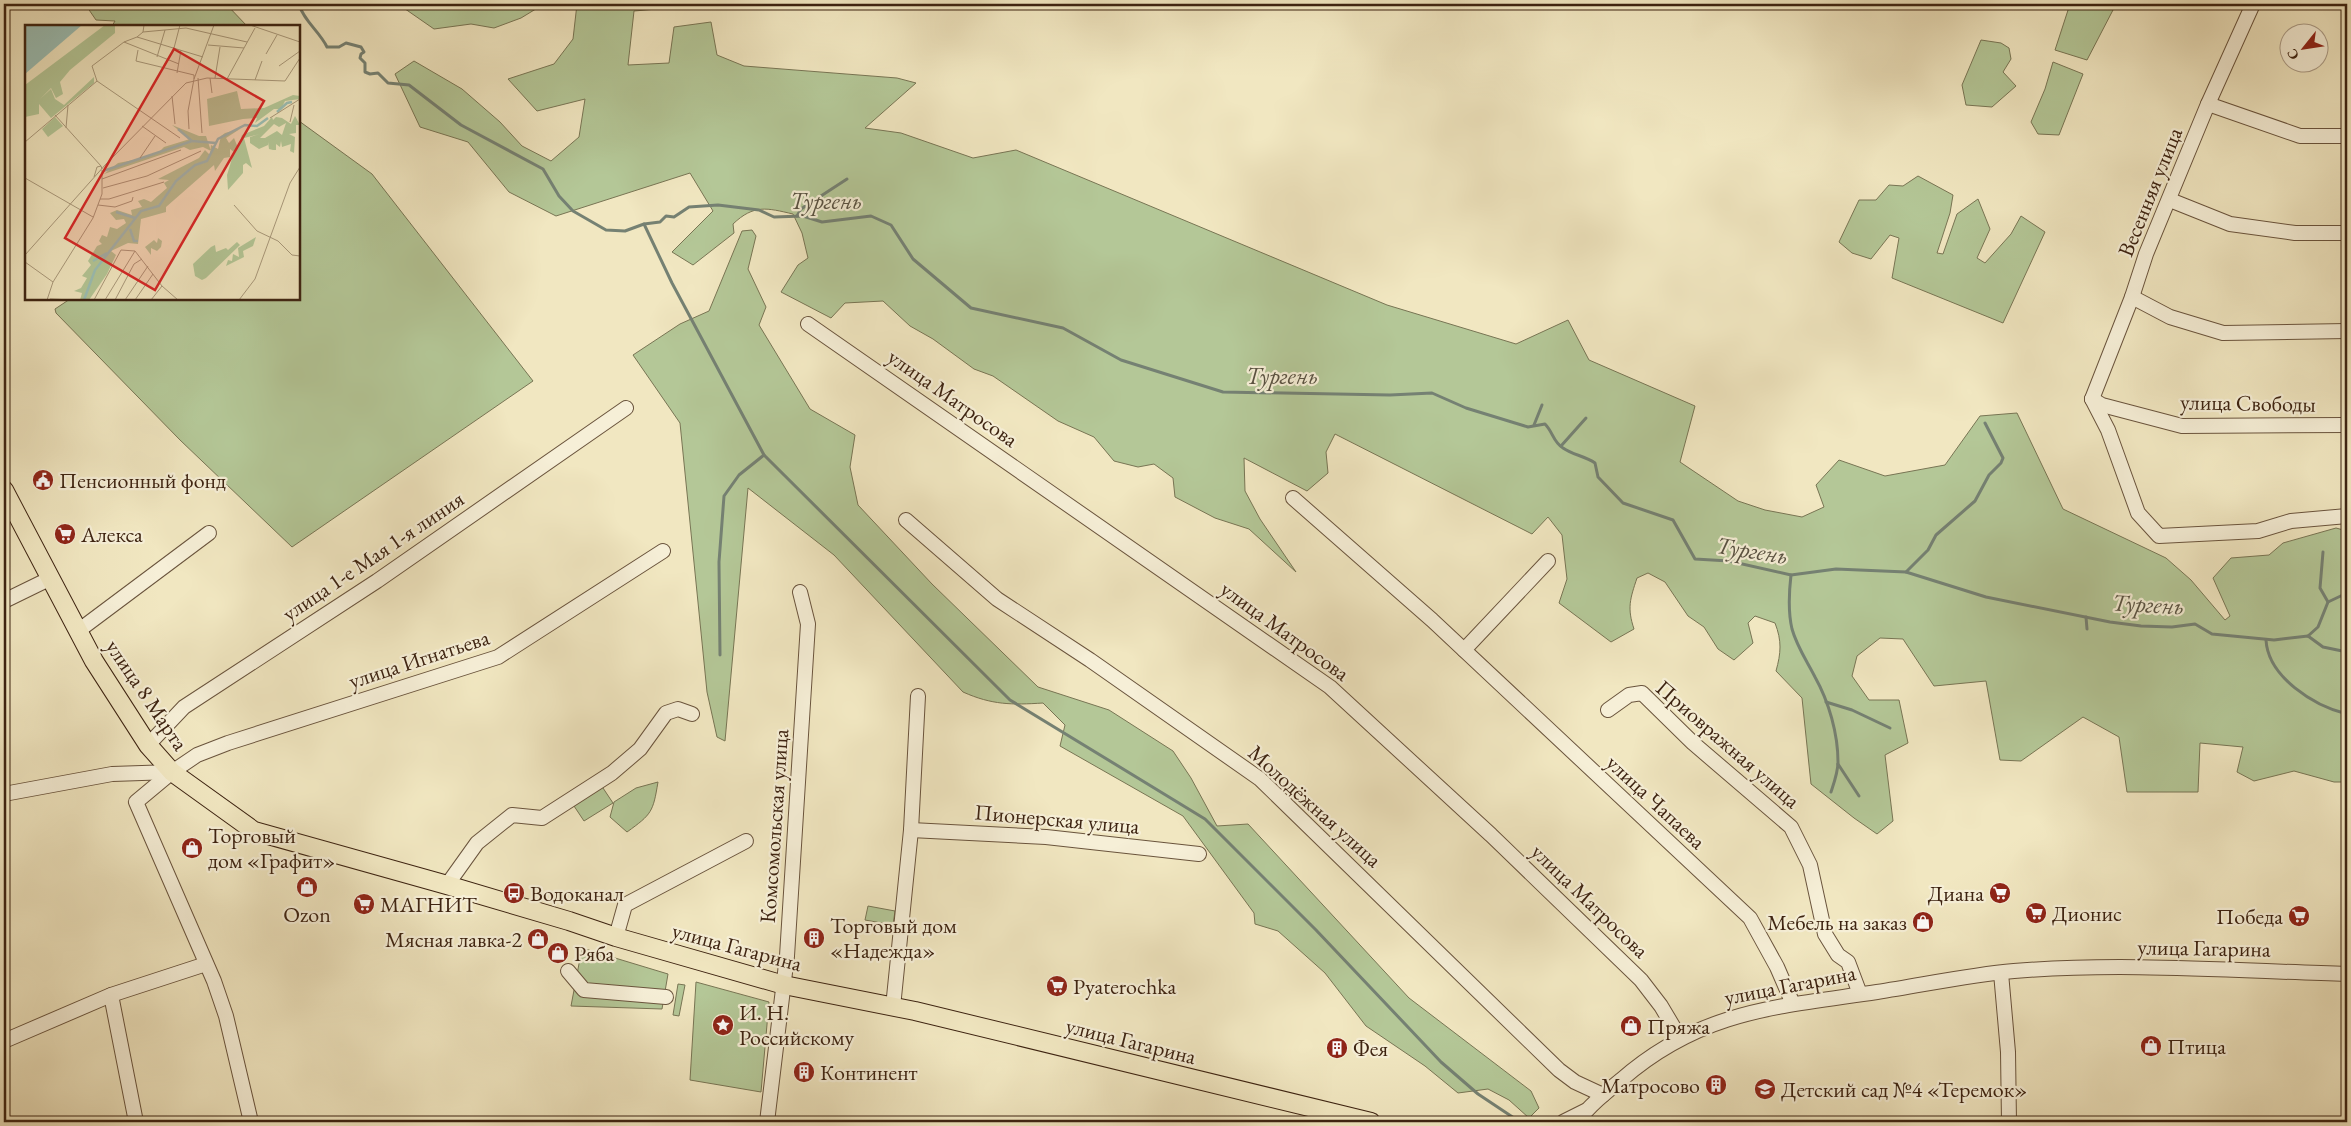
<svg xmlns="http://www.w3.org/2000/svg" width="2351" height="1126" viewBox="0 0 2351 1126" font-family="'EB Garamond',serif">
	<rect width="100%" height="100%" fill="#f1e7c1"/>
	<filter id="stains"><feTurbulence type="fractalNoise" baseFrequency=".004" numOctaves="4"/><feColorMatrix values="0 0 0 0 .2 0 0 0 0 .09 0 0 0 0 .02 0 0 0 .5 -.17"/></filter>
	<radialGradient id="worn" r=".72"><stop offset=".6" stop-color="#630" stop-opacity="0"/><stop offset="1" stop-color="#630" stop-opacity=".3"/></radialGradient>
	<!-- green -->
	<g fill="#b4c797" stroke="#787554">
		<path d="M85 4H226L247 26H112L115 21 96 20Z"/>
		<path d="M398 4H544L521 18 494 28 471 24 434 29Z"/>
		<path d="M577 4H715L634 11 628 65 669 63 674 27 711 22 717 55 744 66 897 78 916 83 865 128 901 133 973 158 1016 150 1387 305 1516 344 1568 320 1589 360 1695 406 1680 462 1738 501 1765 510 1802 517 1824 507 1816 485 1839 460 1885 476 1945 465 1980 416 2017 413 2063 509 2166 558 2191 580 2225 620 2230 616 2213 578 2231 558 2269 555 2283 543 2336 528 2347 531V782H2334L2294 771 2254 781 2237 772 2243 747 2200 743 2198 792H2127L2119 737 2083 717 2021 761 2000 760 1986 681 1934 686 1903 639 1880 638 1857 656 1852 676 1869 700H1899L1908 743 1885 755 1893 821 1877 834 1854 818 1811 784 1802 698 1776 671C1781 653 1782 641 1775 623L1755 616 1748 623 1753 643 1734 660 1718 649 1704 627 1688 616 1665 582 1648 573 1637 578C1630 599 1627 608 1634 629L1611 642 1559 603 1567 579 1562 535 1548 517 1532 534 1335 434 1326 452 1328 473 1307 491 1244 458 1245 491 1260 519 1296 572 1249 529 1215 518 1175 497 1173 478 1154 464 1138 467 1114 461 1094 437 1058 421 993 376 974 369 933 339 910 326 883 301 845 303 831 318 781 292 798 265 808 258 802 233 793 214C767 208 754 204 733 224L734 233 693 265 672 252 713 211 690 173 556 216 509 192 468 142 420 127 395 74 414 61 462 89 500 122 522 146 551 161 579 137 585 99 537 111 508 79 554 64 573 39Z"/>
		<path d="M2070 4H2105L2113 10 2087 60 2055 50Z"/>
		<path d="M1981 40 2001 43 2009 48 2011 59 2003 72 2016 86 1992 107 1966 105 1962 85Z"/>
		<path d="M2053 62 2083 74 2059 135 2038 134 2031 122 2045 89Z"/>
		<path d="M299 121 372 174 533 381 292 547 180 440 56 313 55 309 70 299H299Z"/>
		<path d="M1918 176 1953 195 1950 213 1937 253 1943 254 1957 214 1978 199 1990 229 1977 258 1985 263 2011 234 2021 216 2045 232 2003 323 1892 278 1899 238 1890 235 1871 259 1852 253 1839 242 1859 200H1876L1889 185 1903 186Z"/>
		<path d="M752 230 756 236 748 269 766 307 759 325 810 409 855 435 850 467 858 505 932 584 1038 687 1109 710 1173 751 1191 778 1217 826 1248 824 1409 998 1531 1091 1539 1108 1529 1118 1509 1100 1488 1089 1458 1093 1425 1066 1366 1026 1325 973 1278 931 1255 924 1254 913 1183 816 1060 746 1065 725 1043 703C1012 705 992 705 963 692L834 555 748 488 725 741 717 737 707 692 680 423 633 355 680 324 709 311 742 231Z"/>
		<path d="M658 782C653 812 652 814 627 832L610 817 614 802 636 788Z"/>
		<path d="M601 785 613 803 584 821 572 803Z"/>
		<path d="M868 906 895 911 893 925 865 920Z"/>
		<path d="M582 948 668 974 662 1009 571 1006Z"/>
		<path d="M696 982 769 1002 761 1092 690 1080Z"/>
		<path d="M678 984 685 985 679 1016 673 1015Z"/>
	</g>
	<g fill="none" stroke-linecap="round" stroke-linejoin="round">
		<!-- stream -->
		<g stroke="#758173" stroke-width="3">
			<path d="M299 4C303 20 320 32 327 47H339L346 43 361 47 364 52 361 54 360 58 365 63V72L370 74 378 73 388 83 409 85 461 125 543 169 559 196 573 211 606 230 625 231 644 224 660 222 666 216 674 217 689 207 718 205 759 210 774 217 803 216 822 222 871 216 891 225 913 259 971 308 1063 328 1121 360 1223 392 1390 395 1432 393 1466 408 1528 427 1545 424C1553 432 1553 442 1563 448 1573 455 1585 456 1595 463L1598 477 1623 503 1673 520 1695 559 1729 561 1791 575 1836 569 1906 572 1986 597 2110 622 2141 626 2172 627 2195 624 2212 634 2274 640 2308 636 2323 647 2347 652"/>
			<path d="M797 216 801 209 847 179"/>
			<path d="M644 224 672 283 764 455 1010 700 1205 819 1316 930 1441 1062 1478 1094 1520 1122"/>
			<path d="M1534 425 1542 405"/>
			<path d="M1561 446 1586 418"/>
			<path d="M2323 552 2320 588 2328 602"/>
			<path d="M1906 572 1928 550 1936 535 1975 501 1989 475 2001 463 2003 458 1985 423"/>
			<path d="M1791 575C1789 592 1788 612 1792 629 1797 647 1807 661 1815 677 1829 702 1838 734 1838 762 1838 772 1834 783 1831 792"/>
			<path d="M2086 617 2087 629"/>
			<path d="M2308 636 2318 627 2328 602 2347 593"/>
			<path d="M2266 640C2268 677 2314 706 2347 714"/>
			<path d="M720 655 719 562 724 496 739 475 764 455"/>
			<path d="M1826 702 1852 710 1890 728"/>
			<path d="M1838 764 1859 796"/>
		</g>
		<!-- minor casing -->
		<g stroke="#6a543d" stroke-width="16">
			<g id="minor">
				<path d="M2208 104 2300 136H2347"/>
				<path d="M2170 200 2230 224 2295 233H2347"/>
				<path d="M2132 297 2170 317 2223 333 2347 331"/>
				<path d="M808 324 1330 687 1491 835 1641 980 1661 1006 1680 1038"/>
				<path d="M2092 399 2132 297 2146 254 2208 104 2253 4"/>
				<path d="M2092 399 2108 430 2138 513 2159 536 2258 531 2291 521 2347 516"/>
				<path d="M2092 399 2102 405 2182 426 2347 425"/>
				<path d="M1293 498 1432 620 1750 918 1777 967 1793 1004"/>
				<path d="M906 520 997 599 1090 660 1260 779 1559 1070 1575 1082 1603 1095"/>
				<path d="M4 601 49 579"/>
				<path d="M78 631 209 533"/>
				<path d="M1464 650 1548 561"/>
				<path d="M1608 710 1629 695 1642 693 1693 743 1791 827 1810 865 1825 934 1838 955 1848 962 1860 994"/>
				<path d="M148 745 184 707 377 581 626 408"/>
				<path d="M4 794 112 774 172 772"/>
				<path d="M911 830 1046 837 1199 854"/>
				<path d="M447 885 477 843 512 815 542 818 612 773 640 749 666 713 678 709 692 714"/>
				<path d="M616 937 625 905 746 841"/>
				<path d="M568 971 584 990 666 997"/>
				<path d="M2001 973 2008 1052 2009 1122"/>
				<path d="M111 995 136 1122"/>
				<path d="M893 1007 911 830 918 696"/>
				<path d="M4 1041 111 995 206 964"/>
				<path d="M251 1122 226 1016 214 981 136 802 172 772 197 755 228 743 498 657 663 551"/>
				<path d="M767 1122 787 956 808 624 800 592"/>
				<path d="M1563 1122 1585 1111"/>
				<path d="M1577 1122C1589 1106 1605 1093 1621 1080 1701 1010 1777 1007 1877 992 1923 985 1968 975 2014 971 2123 962 2238 971 2347 974"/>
			</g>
		</g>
		<!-- major casing -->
		<g stroke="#3d2311" stroke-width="20">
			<path id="major" d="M4 490 94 661 148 745 172 772 254 831 447 885 569 921 616 937 784 985 915 1011 1371 1122"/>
		</g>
		<!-- minor -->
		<use href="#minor" stroke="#f6efd7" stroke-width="14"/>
		<!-- major -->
		<use href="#major" stroke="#f1e7c1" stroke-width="18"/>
	</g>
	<!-- icons -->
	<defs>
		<g id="civic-disc" transform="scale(1.125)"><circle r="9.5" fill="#8f2418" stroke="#f6efd7"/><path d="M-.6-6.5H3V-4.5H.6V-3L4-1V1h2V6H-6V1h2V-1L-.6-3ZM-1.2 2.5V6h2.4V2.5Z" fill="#fff"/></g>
		<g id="supermarket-disc" transform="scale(1.125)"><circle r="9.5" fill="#8f2418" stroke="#f6efd7"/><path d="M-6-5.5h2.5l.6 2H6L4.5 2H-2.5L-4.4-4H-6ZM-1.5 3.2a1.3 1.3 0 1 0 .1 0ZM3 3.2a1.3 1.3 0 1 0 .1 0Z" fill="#fff"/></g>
		<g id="shop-disc" transform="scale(1.125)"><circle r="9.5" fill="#8f2418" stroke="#f6efd7"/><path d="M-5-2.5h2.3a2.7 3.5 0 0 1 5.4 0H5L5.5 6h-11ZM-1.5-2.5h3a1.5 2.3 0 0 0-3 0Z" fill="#fff"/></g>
		<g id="bus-disc" transform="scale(1.125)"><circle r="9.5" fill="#8f2418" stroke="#f6efd7"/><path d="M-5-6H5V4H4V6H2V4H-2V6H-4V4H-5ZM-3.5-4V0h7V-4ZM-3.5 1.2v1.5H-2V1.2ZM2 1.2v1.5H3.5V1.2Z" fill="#fff"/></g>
		<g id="building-disc" transform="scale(1.125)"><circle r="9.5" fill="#8f2418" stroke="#f6efd7"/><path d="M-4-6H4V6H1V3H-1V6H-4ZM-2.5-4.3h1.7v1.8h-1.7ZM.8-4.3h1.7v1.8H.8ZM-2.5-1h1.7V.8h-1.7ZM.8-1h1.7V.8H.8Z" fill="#fff"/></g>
		<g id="sight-disc" transform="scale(1.125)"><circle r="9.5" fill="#8f2418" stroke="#f6efd7"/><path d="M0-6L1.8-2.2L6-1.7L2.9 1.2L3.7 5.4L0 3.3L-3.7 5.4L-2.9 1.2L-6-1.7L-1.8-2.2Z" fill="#fff"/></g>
		<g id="school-disc" transform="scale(1.125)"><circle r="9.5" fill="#8f2418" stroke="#f6efd7"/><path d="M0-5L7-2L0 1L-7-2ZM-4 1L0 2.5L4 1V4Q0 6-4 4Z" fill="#fff"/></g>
	</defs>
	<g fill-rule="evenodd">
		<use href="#civic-disc" x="43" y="480"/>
		<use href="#supermarket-disc" x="65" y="534"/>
		<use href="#shop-disc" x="192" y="848"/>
		<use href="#shop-disc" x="307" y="887"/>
		<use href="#bus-disc" x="514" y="893"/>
		<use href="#supermarket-disc" x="2000" y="893"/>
		<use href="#supermarket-disc" x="364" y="904"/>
		<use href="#supermarket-disc" x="2036" y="913"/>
		<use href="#supermarket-disc" x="2299" y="916"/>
		<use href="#shop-disc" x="1923" y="922"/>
		<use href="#building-disc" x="814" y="938"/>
		<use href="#shop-disc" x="538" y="939"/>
		<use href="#shop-disc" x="558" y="953"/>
		<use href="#supermarket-disc" x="1057" y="986"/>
		<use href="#sight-disc" x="723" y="1025"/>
		<use href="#shop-disc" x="1631" y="1026"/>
		<use href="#shop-disc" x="2151" y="1046"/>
		<use href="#building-disc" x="1337" y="1048"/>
		<use href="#building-disc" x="804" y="1072"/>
		<use href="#building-disc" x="1716" y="1085"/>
		<use href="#school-disc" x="1765" y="1089"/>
	</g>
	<g text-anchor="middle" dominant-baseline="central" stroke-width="4.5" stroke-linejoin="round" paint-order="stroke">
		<!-- street labels -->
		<g font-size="22" fill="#3d2311" stroke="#f6efd7">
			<text transform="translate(2150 192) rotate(-68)">Весенняя улица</text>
			<text transform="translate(953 398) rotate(35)">улица Матросова</text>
			<text transform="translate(2248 403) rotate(1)">улица Свободы</text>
			<text transform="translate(373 556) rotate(-34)">улица 1-е Мая 1-я линия</text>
			<text transform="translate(1285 631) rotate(36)">улица Матросова</text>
			<text transform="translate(419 659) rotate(-18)">улица Игнатьева</text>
			<text transform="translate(147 695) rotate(56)">улица 8 Марта</text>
			<text transform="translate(1728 744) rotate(41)">Приовражная улица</text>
			<text transform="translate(1656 802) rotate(43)">улица Чапаева</text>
			<text transform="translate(1315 806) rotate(42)">Молодёжная улица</text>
			<text transform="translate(1057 819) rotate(5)">Пионерская улица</text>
			<text transform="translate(774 826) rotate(-86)">Комсомольская улица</text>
			<text transform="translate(1590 901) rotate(44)">улица Матросова</text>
			<text transform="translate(737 947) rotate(15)">улица Гагарина</text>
			<text transform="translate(2204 948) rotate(1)">улица Гагарина</text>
			<text transform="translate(1790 985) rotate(-11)">улица Гагарина</text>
			<text transform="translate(1131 1041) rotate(14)">улица Гагарина</text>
		</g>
		<!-- poi labels -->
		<g font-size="22" fill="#3d2311" stroke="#f6efd7" text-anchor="start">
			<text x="59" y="480">Пенсионный фонд</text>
			<text x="81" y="534">Алекса</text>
			<text x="208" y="835">Торговый<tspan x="208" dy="25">дом «Графит»</tspan></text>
			<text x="530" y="893">Водоканал</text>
			<text x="1984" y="893" text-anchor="end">Диана</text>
			<text x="380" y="904">МАГНИТ</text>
			<text x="2052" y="913">Дионис</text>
			<text x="307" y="914" text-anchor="middle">Ozon</text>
			<text x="2283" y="916" text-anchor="end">Победа</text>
			<text x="1907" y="922" text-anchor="end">Мебель на заказ</text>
			<text x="830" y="925">Торговый дом<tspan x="830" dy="25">«Надежда»</tspan></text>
			<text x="522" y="939" text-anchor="end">Мясная лавка-2</text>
			<text x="574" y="953">Ряба</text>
			<text x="1073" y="986">Pyaterochka</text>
			<text x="739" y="1012">И. Н.<tspan x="739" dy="25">Российскому</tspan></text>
			<text x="1647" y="1026">Пряжа</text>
			<text x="2167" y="1046">Птица</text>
			<text x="1353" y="1048">Фея</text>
			<text x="820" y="1072">Континент</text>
			<text x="1700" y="1085" text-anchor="end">Матросово</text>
			<text x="1781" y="1089">Детский сад №4 «Теремок»</text>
		</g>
		<!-- water labels -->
		<g font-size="24" font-style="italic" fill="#595242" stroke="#f6efd7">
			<text x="826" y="200">Тургень</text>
			<text x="1282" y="375">Тургень</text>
			<text transform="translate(1752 550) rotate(9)">Тургень</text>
			<text transform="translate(2148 604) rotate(3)">Тургень</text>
		</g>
	</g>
	<!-- overview -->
	<g transform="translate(25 25)">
		<rect width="275" height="275" fill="#f1e7c1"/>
		<path d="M80 0H90V8L45 45 35 57 38 69 31 73 26 63 15 74 26 64 30 74 39 80 69 52V58L26 93 14 79V89L0 92V60ZM212 66 216 84 239 83 268 70 275 71V74L260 76 256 84H249L230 98 232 93 218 94 184 101 182 74ZM270 91 275 100H271V108L264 109 270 112 269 128 265 126 266 119 257 122 256 116 255 122 251 119V125H248L244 124 243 117V120L234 124 225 118V112L235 109 219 113 227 143 221 138 218 140V148L203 165 202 150 209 127 205 124V132L199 133 190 146 189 140 141 182V187L116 194 113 219 103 218 86 226 91 230 82 249 64 275H55L57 268 49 266 56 263 62 253 57 251 66 240 63 236 72 221 77 219 74 216 77 210 82 212 85 202 92 204 101 198 99 194 91 195 85 188 92 185 107 190 106 185 117 182 113 176 119 174 126 177 142 163 139 158 144 155 133 154 174 133 180 125 185 130 186 120 193 124 196 111 200 108 215 104 201 113 204 118 209 113 213 123 217 110 239 101 247 92 248 95 251 92 257 93 266 99ZM261 98 257 110 252 106 240 113H235L249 99 254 102ZM30 92 38 101 23 112 17 104ZM147 100 174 111H181L186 126 178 122 165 125 159 122 79 149 93 138 119 133 134 127 139 122 165 114ZM231 212 228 221 218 226 219 232 201 241 203 235 207 236 208 229 214 232 213 223ZM133 213 137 216 136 222 132 226 126 223V230L120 222 129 215 132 218ZM212 217 215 220 181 253 177 255 170 251 168 239 186 222 190 220 191 227 201 223 203 225Z" fill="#b4c797" fill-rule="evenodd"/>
		<path d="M0 0H57L0 49Z" fill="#9bbfb5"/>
		<path fill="none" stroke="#9bbfb5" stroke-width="2.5" d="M252 87 262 78 267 77M153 104 167 116M78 146 167 116 191 118M91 187 110 193M105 204 109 216H113M68 236 82 228M59 275 70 245 116 186 134 181 151 156 170 140 182 136 193 114 220 100 232 101 243 93"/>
		<path fill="none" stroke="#a9997b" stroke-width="1" d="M225 0 275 17M118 7 161 3 222 17M112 12 178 32M99 17 154 39M183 20 219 23M149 23 155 0M113 25 111 36 169 50V54M241 29 252 10M132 32 140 5M254 41 275 26M152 48 156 25M173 53 177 108M185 53 187 68M190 53 195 22M202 54 230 3M230 55 237 36M72 56 155 113M72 56 67 41 99 17 112 12 118 7 119 0M147 71 150 99M30 90 76 141M245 93 275 74M265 97 269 80M117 101 141 118M41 103 43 80M164 104 163 86 169 54 189 0M0 117 72 56M115 133 130 111M69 152 72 142 76 141 77 144M0 153 68 192M77 154 156 125M78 163 122 151 176 126M75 174H84L139 157M73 180 90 182 107 176 108 172M209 180 232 206 253 216 267 230 275 231M110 226 137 261 153 275M0 230 81 139 161 58 182 53 260 56 275 33M0 237 28 257 22 275M28 257 68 193 77 169V145M25 274 48 275M69 275 96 225 110 226M80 275 110 226M90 275 109 239 117 234M100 275 123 241M110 275 128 249M126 275 137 261M214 275 230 254 265 158 275 142"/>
		<path fill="#d62828" fill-opacity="0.15" stroke="#d62828" stroke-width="2.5" d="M149 24 239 76 130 265 40 213Z"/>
		<rect width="275" height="275" fill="none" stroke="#3d2311" stroke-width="2.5"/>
	</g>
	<!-- margin -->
	<rect width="2351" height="1126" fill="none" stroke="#f1e7c1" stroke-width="20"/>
	<rect x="5" y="5" width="2341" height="1116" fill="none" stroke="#3d2311" stroke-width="2.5"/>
	<rect x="10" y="10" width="2331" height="1106" fill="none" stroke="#3d2311"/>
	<!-- north arrow -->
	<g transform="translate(2304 48) rotate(240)"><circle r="24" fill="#f6efd7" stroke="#ac9d88"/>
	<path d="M0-4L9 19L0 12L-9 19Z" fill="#8f2418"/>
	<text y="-8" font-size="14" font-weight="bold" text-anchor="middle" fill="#3d2311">С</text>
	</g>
	<rect width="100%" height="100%" filter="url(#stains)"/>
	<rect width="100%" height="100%" fill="url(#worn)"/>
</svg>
